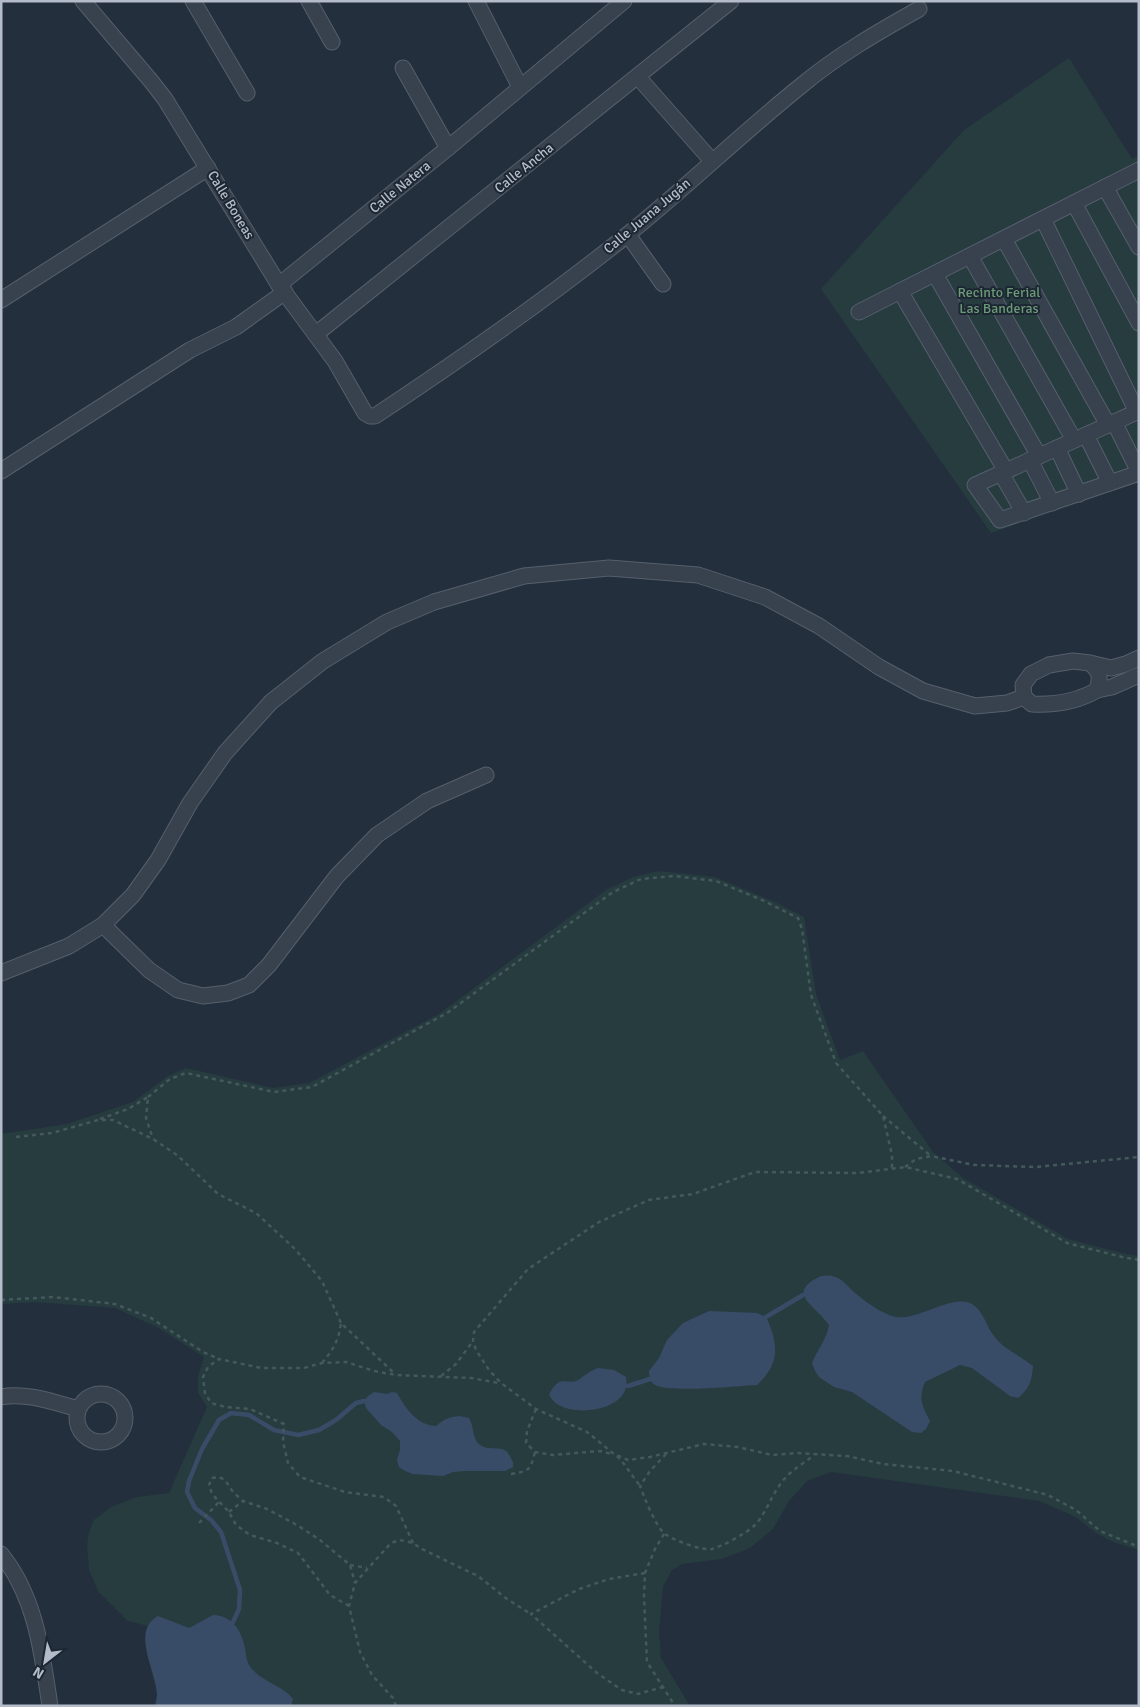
<svg xmlns="http://www.w3.org/2000/svg" width="1140" height="1707" viewBox="0 0 1140 1707" font-family="Signika,sans-serif">
	<rect width="100%" height="100%" fill="#242f3e"/>
	<!-- green -->
	<g fill="#263c3f">
		<path d="M1069 58 1132 159 1139 156V482L991 533 821 289 964 130Z"/>
		<path d="M659 871 715 877 775 902 804 917 816 994 840 1060 863 1051 933 1152 963 1178 1068 1239 1126 1254 1139 1256V1550L1113 1542 1096 1533 1076 1517 1039 1501 831 1472 807 1481 789 1501 773 1529 750 1548 722 1559 682 1564 672 1570 663 1587 659 1632 661 1658 690 1706H155L157 1693 147 1654 145 1641 148 1626 128 1621 98 1591 89 1570 87 1546 89 1532 94 1520 111 1507 137 1497 169 1493 207 1407 198 1393V1376L204 1357 157 1327 115 1308 36 1302 1 1304V1134L67 1124 133 1102 168 1076 186 1068 273 1088 309 1083 439 1014 606 890 633 877Z"/>
	</g>
	<!-- water -->
	<g fill="#394c67">
		<path d="M821 1276C825 1276 829 1275 832 1276 842 1278 847 1286 854 1292 864 1301 882 1314 896 1317 919 1320 950 1295 970 1303 983 1309 986 1326 994 1336 1004 1350 1020 1355 1033 1366 1032 1381 1029 1389 1018 1398L1010 1396 972 1368 960 1365 925 1382C918 1399 922 1406 930 1421L926 1429 921 1433 912 1432 852 1392 834 1387 819 1377 815 1371 812 1363C817 1350 827 1339 829 1325 814 1304 785 1293 821 1276Z"/>
		<path d="M709 1311 757 1313 766 1317C779 1344 780 1364 757 1385 738 1386 669 1393 655 1385 650 1382 649 1377 649 1371L659 1358 667 1340 683 1323Z"/>
		<path d="M598 1368 614 1370 626 1377C633 1409 578 1418 557 1404 554 1402 551 1398 549 1395 561 1370 568 1389 581 1378 588 1373 590 1371 598 1368Z"/>
		<path d="M374 1392 387 1394 392 1392 397 1393C406 1409 417 1425 436 1426 447 1417 455 1414 469 1418 474 1426 472 1438 479 1444 485 1451 499 1446 506 1451 509 1453 511 1459 513 1462V1467L505 1471H464L453 1472 443 1476 413 1474 405 1471 399 1467 397 1460 400 1450V1441L392 1432 381 1425 366 1408 364 1401 368 1396Z"/>
		<path d="M213 1615C233 1616 241 1630 245 1648 246 1653 246 1659 248 1663 257 1681 282 1684 293 1699L291 1706H155C156 1702 157 1698 157 1694 157 1672 130 1631 158 1616L189 1628Z"/>
	</g>
	<g fill="none" stroke-linecap="round" stroke-linejoin="round">
		<!-- stream -->
		<g stroke="#394c67" stroke-width="4.5">
			<path d="M766 1317 803 1295"/>
			<path d="M628 1386 650 1379"/>
			<path d="M233 1622 239 1609 240 1590 221 1532 211 1520 195 1508 187 1492 189 1481 202 1449 219 1420 231 1413 249 1415 274 1430 298 1435 319 1430 336 1420 356 1403 364 1401"/>
		</g>
		<!-- minor casing -->
		<g stroke="#565f6c" stroke-width="17">
			<g id="minor">
				<path d="M83 1 151 81 165 99 279 285 335 361 365 413 370 416H375C461 359 546 300 627 235 687 187 742 133 802 85 838 55 878 32 919 9"/>
				<path d="M193 1 247 93"/>
				<path d="M309 1 332 42"/>
				<path d="M476 1 520 87"/>
				<path d="M403 68 448 148"/>
				<path d="M638 77 712 161"/>
				<path d="M1105 187 1139 247"/>
				<path d="M1074 203 1139 323"/>
				<path d="M1043 219 1137 412"/>
				<path d="M628 235 663 284"/>
				<path d="M1004 239 1108 425"/>
				<path d="M970 256 1074 440"/>
				<path d="M935 274 1039 456"/>
				<path d="M279 285 448 148 624 1"/>
				<path d="M900 291 1006 471"/>
				<path d="M1 300 208 168"/>
				<path d="M859 312 1139 170"/>
				<path d="M316 334 731 1"/>
				<path d="M1139 411 975 485 1000 520 1139 473"/>
				<path d="M1114 422 1139 472"/>
				<path d="M1086 435 1110 483"/>
				<path d="M1057 448 1079 494"/>
				<path d="M1030 460 1052 503"/>
				<path d="M1 471 190 350 236 327 285 292"/>
				<path d="M1001 473 1024 513"/>
				<path d="M1090 663C1100 672 1101 677 1097 690 1077 702 1055 705 1032 704L1024 697 1023 685 1031 674 1049 665 1073 661 1090 663 1111 668 1126 664 1139 658"/>
				<path d="M1097 690 1112 687 1139 675"/>
				<path d="M103 925 149 970 178 990 203 996 228 993 249 985 269 965 337 876 377 835 427 801 486 775"/>
				<path d="M1 973 69 946 103 925 133 895 158 860 190 803 225 753 271 702 323 661 387 622 434 602 524 576 609 568 698 575 765 597 819 626 879 667 923 691 975 706 1007 703 1024 697"/>
				<circle cx="101" cy="1418" r="24"/>
				<path d="M1 1397C27 1392 53 1402 78 1409"/>
				<path d="M1 1554C36 1597 42 1653 50 1706"/>
			</g>
		</g>
		<!-- path -->
		<g stroke="#44595c" stroke-width="2.5" stroke-dasharray="4 4" stroke-linecap="butt">
			<path d="M148 1097 170 1079 186 1073 274 1092 312 1087 447 1013 613 892 641 879 674 876 716 881 762 900 798 918 802 929 811 995 836 1063 883 1116 892 1155V1169"/>
			<path d="M883 1116 931 1156"/>
			<path d="M100 1119 128 1109 148 1097 146 1118 153 1139"/>
			<path d="M16 1137 52 1133 98 1120H113L153 1139 177 1155 218 1194 256 1213 295 1249 322 1281 341 1323"/>
			<path d="M905 1167 916 1159 931 1156 974 1165 1036 1167 1139 1157"/>
			<path d="M1139 1260 1122 1257 1067 1243 957 1179 905 1167 858 1173 755 1172 693 1194 649 1200 599 1222 528 1269 474 1332 473 1341 476 1350 489 1370 501 1383 536 1409 587 1432 614 1454 628 1460 650 1457 704 1444 738 1447 772 1455 798 1453 847 1456 883 1464 953 1471 1048 1495 1076 1510 1100 1531 1139 1547"/>
			<path d="M1 1300 53 1297 115 1304 151 1318 203 1352 219 1359"/>
			<path d="M322 1363C333 1350 339 1340 341 1323L395 1374"/>
			<path d="M441 1376 456 1364 473 1341"/>
			<path d="M536 1409 527 1431 526 1443 535 1452 553 1455 600 1451 612 1454"/>
			<path d="M666 1454 650 1471 640 1486C644 1497 656 1527 665 1534 673 1540 702 1551 712 1549 723 1546 747 1533 755 1525 766 1513 770 1499 779 1486 787 1473 801 1465 813 1456"/>
			<path d="M617 1456 624 1464 640 1486"/>
			<path d="M511 1474C529 1471 530 1471 535 1452"/>
			<path d="M229 1512 243 1501"/>
			<path d="M199 1523 219 1502"/>
			<path d="M664 1534 655 1549 645 1573 644 1597 647 1662 675 1706"/>
			<path d="M413 1543 396 1506 384 1497 345 1492 300 1477 288 1463 283 1442 284 1424 250 1409 225 1407 211 1403 205 1393 203 1377 208 1367 219 1359 261 1368H304L322 1363 346 1362 374 1371 396 1375 471 1378 499 1383"/>
			<path d="M350 1565 367 1568"/>
			<path d="M645 1573 609 1579 579 1589 531 1614 597 1673 622 1690 638 1694 663 1687"/>
			<path d="M349 1606 330 1595 298 1553 277 1543 250 1535 236 1525 229 1512 212 1494 209 1485 212 1478 219 1477 225 1480 233 1492 243 1501 267 1509 297 1525 320 1540 350 1565 355 1583"/>
			<path d="M396 1706 393 1698 372 1675 360 1652 349 1606 355 1583 391 1543 400 1540 413 1543 422 1549 478 1576 507 1599 531 1614"/>
		</g>
		<!-- minor -->
		<use href="#minor" stroke="#38414e" stroke-width="15"/>
	</g>
	<g text-anchor="middle" dominant-baseline="central" stroke-width="4" stroke-linejoin="round" paint-order="stroke">
		<!-- street labels -->
		<g font-size="14" fill="#b4bcc9" stroke="#1d2633">
			<text transform="translate(524 168) rotate(-39)">Calle Ancha</text>
			<text transform="translate(400 187) rotate(-39)">Calle Natera</text>
			<text transform="translate(231 205) rotate(59)">Calle Boneas</text>
			<text transform="translate(647 216) rotate(-40)">Calle Juana Jugán</text>
		</g>
		<!-- park labels -->
		<g font-size="14" fill="#6b9a76" stroke="#1d2633">
			<text x="999" y="292">Recinto Ferial<tspan x="999" dy="16">Las Banderas</tspan></text>
		</g>
	</g>
	<!-- border -->
	<rect width="1140" height="1707" fill="none" stroke="#b4bcc9" stroke-width="5"/>
	<!-- north arrow -->
	<g transform="translate(45 1662) rotate(211)" stroke="#1d2633" stroke-width="4" paint-order="stroke">
	<path d="M0-4L9 19L0 12L-9 19Z" fill="#b4bcc9"/>
	<text y="-8" font-size="14" font-weight="bold" text-anchor="middle" fill="#b4bcc9">N</text>
	</g>
</svg>
